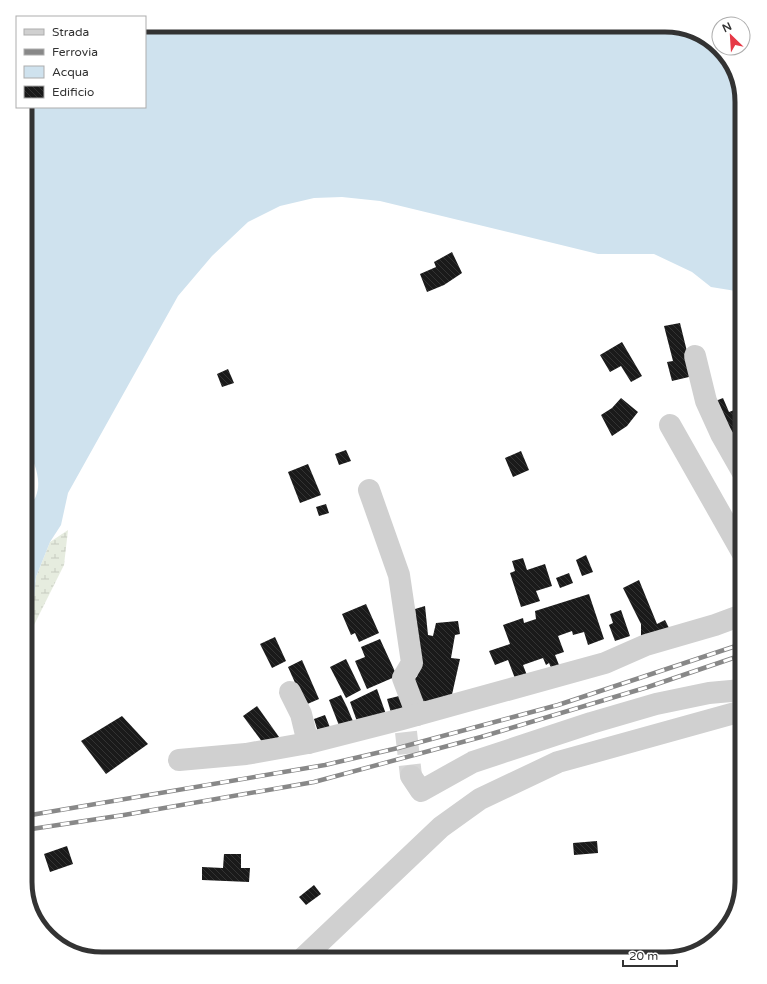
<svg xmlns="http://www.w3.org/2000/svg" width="767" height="984" viewBox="0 0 767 984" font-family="'Varela Round',sans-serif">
	<defs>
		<pattern id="wetland-marsh" width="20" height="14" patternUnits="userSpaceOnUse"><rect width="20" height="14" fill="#e6ecdf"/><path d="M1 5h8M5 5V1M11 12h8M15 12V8" fill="none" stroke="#c6cbc0"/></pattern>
		<pattern id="building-back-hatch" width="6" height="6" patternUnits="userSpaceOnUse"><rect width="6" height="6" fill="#1a1a1a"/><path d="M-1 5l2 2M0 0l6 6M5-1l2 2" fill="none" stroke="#333"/></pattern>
	</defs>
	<rect width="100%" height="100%" fill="#fff"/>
	<!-- wetland -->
	<path fill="url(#wetland-marsh)" d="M68 530 64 565 35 623 25 640V608L34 597 36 577 50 542Z"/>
	<!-- water -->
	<path fill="#cfe2ee" d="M145 25H670L704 35 729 60 742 102V292L711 287 692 272 654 254H598L380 201 342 197 314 198 280 206 248 222 212 256 178 296 68 493 61 525 50 542 36 577 34 597 25 608V507C29 504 35 500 36 496 42 481 35 460 25 448V107H145Z"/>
	<!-- building -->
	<g fill="url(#building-back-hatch)">
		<path d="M452 252 462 273 444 285 427 292 420 274 436 267 434 262Z"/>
		<path d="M680 323 693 376 672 381 667 362 673 361 664 326Z"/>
		<path d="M622 342 642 376 631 382 621 366 610 372 600 355Z"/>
		<path d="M228 369 234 383 222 387 217 374Z"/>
		<path d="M621 398 638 412 627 426 612 436 601 415 612 408Z"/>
		<path d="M723 398 729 412 737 409 742 422V429L727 435 713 402Z"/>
		<path d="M346 450 351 461 339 465 335 454Z"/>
		<path d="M521 451 529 470 513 477 505 458Z"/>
		<path d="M308 464 321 495 300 503 288 472Z"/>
		<path d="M326 504 329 513 319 516 316 507Z"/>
		<path d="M586 555 593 572 582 576 576 560Z"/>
		<path d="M523 558 527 570 545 564 552 586 536 591 540 601 521 607 510 573 515 571 512 561Z"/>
		<path d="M569 573 573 583 560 588 556 578Z"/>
		<path d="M639 580 657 624 665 620 669 628 641 640V624L623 588Z"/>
		<path d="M589 594 604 639 588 645 584 632 573 635 572 631 558 636 564 652 555 655 561 670 553 672 549 663 546 665 543 658 523 665 528 678 516 681 508 660 495 665 489 651 510 644 503 625 523 618 524 623 536 619 535 611Z"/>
		<path d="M366 604 379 633 359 642 355 633 351 635 342 614Z"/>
		<path d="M425 606 428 635 433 636 436 623 458 621 460 634 455 635 451 658 460 659 451 699 417 702 409 676 417 677 419 659 415 609Z"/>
		<path d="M621 610 630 636 615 641 609 625 613 623 610 614Z"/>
		<path d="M275 637 286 661 272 668 260 644Z"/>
		<path d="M380 639 397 676 367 689 355 661 365 657 361 647Z"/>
		<path d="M346 659 361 690 346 698 330 667Z"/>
		<path d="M302 660 319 699 305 705 288 667Z"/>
		<path d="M377 689 387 717 358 724 350 702Z"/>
		<path d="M341 695 347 707 355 726 340 728 329 700Z"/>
		<path d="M403 695 410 711 392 716 387 699Z"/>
		<path d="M257 706 279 737 266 747 243 716Z"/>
		<path d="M325 715 331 730 319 735 314 719Z"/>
		<path d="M122 716 148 744 106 774 81 741Z"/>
		<path d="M597 841 598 853 574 855 573 843Z"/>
		<path d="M67 846 73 864 50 872 44 854Z"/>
		<path d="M224 854H241V868H250L249 882 202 880V867L223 868Z"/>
		<path d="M314 885 321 894 306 905 299 897Z"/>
	</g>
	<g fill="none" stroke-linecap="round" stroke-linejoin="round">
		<!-- minor-tunnel -->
		<path stroke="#d6d6d6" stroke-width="22" stroke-dasharray="22 11" stroke-linecap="butt" d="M406 732 411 776"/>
		<!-- minor -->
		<g stroke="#d0d0d0" stroke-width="22">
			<path d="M695 356 706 401 721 434 742 471"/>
			<path d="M670 425 742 552"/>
			<path d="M369 490 399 575 412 663 403 678 417 715"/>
			<path d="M290 692 301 714 308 743"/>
			<path d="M179 760 246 754 308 743 402 719 605 663 646 645 715 625 742 615"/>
			<path d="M411 776 421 791 473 762 591 723 656 704 709 693 742 690"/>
			<path d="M302 959 441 827 480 799 558 762 742 711"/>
		</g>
		<!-- rail casing -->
		<g stroke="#888" stroke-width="4.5">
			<g id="rail">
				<path d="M25 816 325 765 398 748 558 705 742 644"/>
				<path d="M25 830 124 815 314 782 481 737 648 687 742 655"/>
			</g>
		</g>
		<!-- rail -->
		<use href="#rail" stroke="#fff" stroke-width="3" stroke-dasharray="9" stroke-linecap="butt"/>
	</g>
	<!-- crop -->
	<path d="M0 0H767V984H0ZM102 32H665A70 70 0 0 1 735 102V882A70 70 0 0 1 665 952H102A70 70 0 0 1 32 882V102A70 70 0 0 1 102 32Z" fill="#fff" fill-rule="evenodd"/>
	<path fill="none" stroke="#333" stroke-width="5" d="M102 32H665A70 70 0 0 1 735 102V882A70 70 0 0 1 665 952H102A70 70 0 0 1 32 882V102A70 70 0 0 1 102 32Z"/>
	<!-- legend -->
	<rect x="16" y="16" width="130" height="92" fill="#ffffff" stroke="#adadad"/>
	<rect x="24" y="29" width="20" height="6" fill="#d0d0d0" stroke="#adadad"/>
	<text x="52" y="36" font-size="12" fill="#333333">Strada</text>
	<rect x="24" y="49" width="20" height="6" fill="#888888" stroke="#adadad"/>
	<text x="52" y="56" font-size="12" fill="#333333">Ferrovia</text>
	<rect x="24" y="66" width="20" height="12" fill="#cfe2ee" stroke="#adadad"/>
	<text x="52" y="76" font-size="12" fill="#333333">Acqua</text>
	<rect x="24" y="86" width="20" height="12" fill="url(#building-back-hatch)" stroke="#adadad"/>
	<text x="52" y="96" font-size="12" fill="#333333">Edificio</text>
	<!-- north arrow -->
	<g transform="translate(731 36) rotate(335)"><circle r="19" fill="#ffffff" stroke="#adadad"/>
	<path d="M0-3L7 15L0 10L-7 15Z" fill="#e63946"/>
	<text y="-6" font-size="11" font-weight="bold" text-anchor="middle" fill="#333333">N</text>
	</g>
	<!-- scale -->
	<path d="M623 960v6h54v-6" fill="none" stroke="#333333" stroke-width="2"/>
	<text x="629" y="960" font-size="12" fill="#333333" stroke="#ffffff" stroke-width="3" paint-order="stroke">20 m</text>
</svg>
